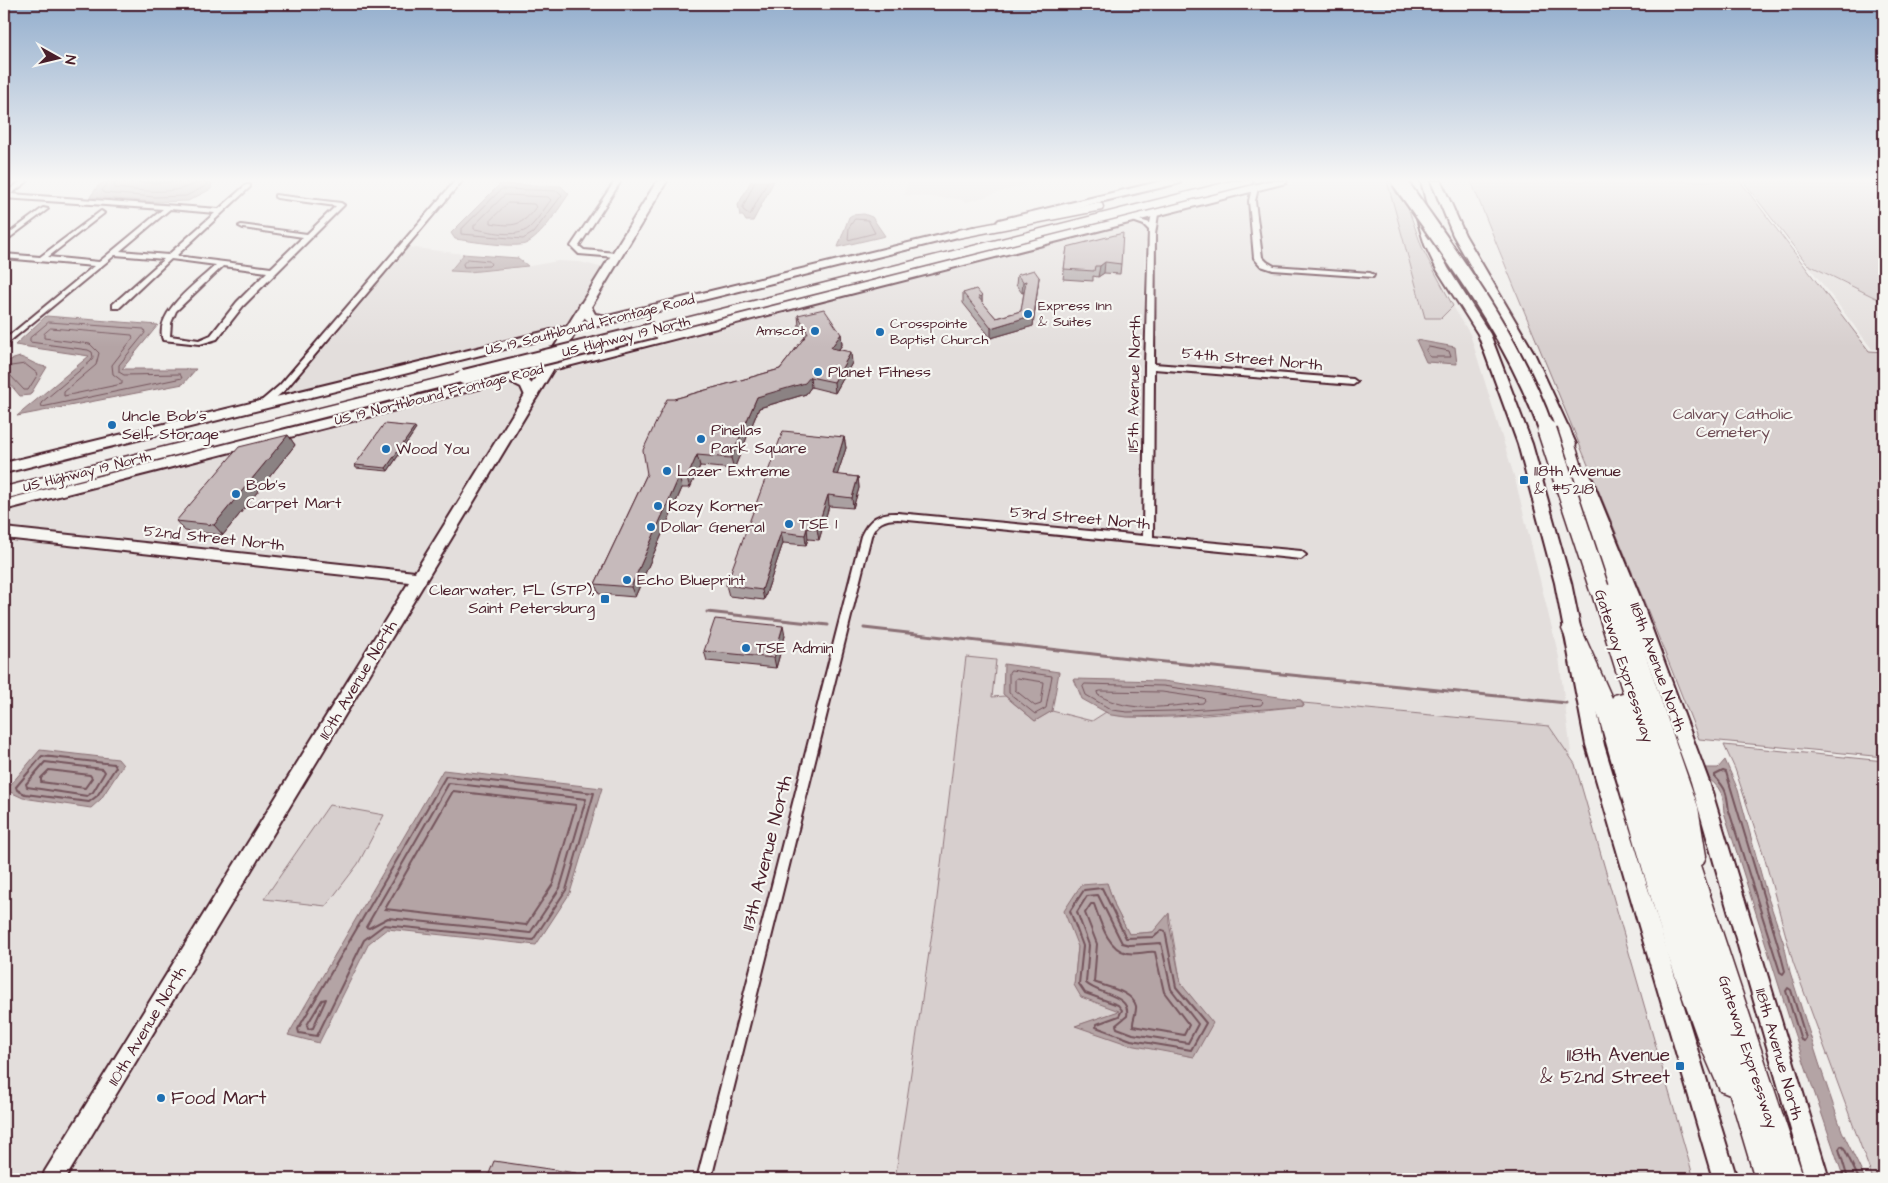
<svg xmlns="http://www.w3.org/2000/svg" width="1888" height="1183" viewBox="0 0 1888 1183" font-family="'Architects Daughter',sans-serif">
	<rect width="100%" height="100%" fill="#efedea"/>
	<filter id="ink" filterUnits="userSpaceOnUse"><feTurbulence type="fractalNoise" baseFrequency=".02" numOctaves="2"/><feDisplacementMap in="SourceGraphic" scale="10" xChannelSelector="R" yChannelSelector="G"/><feConvolveMatrix kernelMatrix="1 2 1 2 8 2 1 2 1" color-interpolation-filters="sRGB"/></filter>
	<g filter="url(#ink)">
		<!-- built -->
		<g fill="#e3dedc" fill-rule="evenodd">
			<path d="M908 181H1028L1021 186 967 202 958 199 904 195Z"/>
			<path d="M1300 181H1387L1425 318H1441L1453 306 1470 334 1515 479 1559 657 1572 761 1549 726 1303 703 1301 700 1163 681 1074 679 1082 699 1106 712 1092 721 1052 711 1059 672 1003 694 1005 696 992 697 966 657 936 906 895 1179H712L833 689 872 536 878 523 886 519H897L1307 559 1306 552 1153 536 1154 369 1358 384 1357 380 1154 363 1155 241 1159 217 1243 196 1249 200 1253 257 1262 266 1274 270 1375 277 1374 273 1274 266 1267 263 1263 258 1257 192Z"/>
			<path d="M1138 222 1144 224 1148 229 1147 243H1145L1142 535 898 512H882L868 520 860 538 695 1179H62L548 374ZM443 770 536 945 387 929 369 943Z"/>
			<path d="M407 247 464 254 450 271 469 272 519 268 558 261 580 262 604 268 566 329 292 393 288 391V386Z"/>
			<path d="M1807 264 1884 302V350L1872 349Z"/>
			<path d="M515 382 519 383 526 396 417 573 4 529V512Z"/>
			<path d="M4 537 413 581 45 1179H4ZM7 790 101 799 91 808 23 798Z"/>
		</g>
		<!-- green -->
		<g fill="#d7cfce" stroke="#90777c" fill-rule="evenodd">
			<path d="M1387 181H1391L1396 193 1408 208 1423 250 1453 306 1441 318H1425Z"/>
			<path d="M1471 181H1740L1869 351 1884 352V757L1699 739C1626 552 1546 367 1471 181Z"/>
			<path d="M1743 181H1884V302L1807 264Z"/>
			<path d="M966 657 996 660 992 697 1005 696 1035 721 1052 711 1092 721 1106 712C1130 726 1269 709 1304 706L1303 703 1549 726 1575 764 1694 1179H895L936 906ZM1107 883 1116 909 1129 934 1153 932 1169 914 1181 984 1212 1023 1076 1026 1120 1011 1074 985 1078 947Z"/>
			<path d="M1724 745 1884 761V1179H1873L1793 962 1764 856 1735 769Z"/>
			<path d="M329 805 384 815 358 864 326 906 264 899Z"/>
		</g>
		<!-- water -->
		<g fill="#b4a4a5" stroke="#8a6f74">
			<path d="M105 181H212L211 189 188 201 155 202 90 197 98 186Z"/>
			<path d="M751 181H774L753 221H746L743 216H740L738 205Z"/>
			<path d="M500 184 561 186 569 194C559 208 541 238 525 244 512 248 470 241 455 239L451 233Z"/>
			<path d="M864 214 872 217 885 236 838 247 849 217 852 215Z"/>
			<path d="M462 254 518 258 528 266 469 272 450 271 464 254Z"/>
			<path d="M46 316 158 325 122 369H196L183 384 17 416 89 356 15 345Z"/>
			<path d="M1416 340 1455 347 1457 364 1426 362Z"/>
			<path d="M20 357C30 360 36 366 47 367L30 395 20 396 4 377V362Z"/>
			<path d="M1004 664 1059 672 1052 711 1035 721 1003 694Z"/>
			<path d="M1074 679 1163 681 1301 700 1304 706 1175 716 1127 717 1111 715 1082 699Z"/>
			<path d="M40 750 118 759 123 765 101 799 91 808 23 798 6 790Z"/>
			<path d="M1725 760 1738 790 1766 892 1784 944 1790 972 1819 1063 1842 1131 1865 1179H1844L1792 1027 1724 812C1723 806 1724 797 1720 791 1716 782 1705 779 1702 768H1718Z"/>
			<path d="M443 770 602 788 570 893 536 945 387 929 369 943 319 1043 288 1035Z"/>
			<path d="M1107 883 1116 909 1129 934 1153 932 1169 913V923L1181 984 1213 1023 1194 1057 1130 1045 1075 1026 1119 1011 1081 997 1074 985 1078 947 1064 911 1081 885Z"/>
		</g>
		<g fill="none" stroke-linecap="round" stroke-linejoin="round">
			<!-- shore-far1 -->
			<g stroke="#74545c" stroke-width="1">
				<path d="M107 181V185L102 190 104 193 155 197 186 196 206 186 207 181"/>
				<path d="M114 181 115 188C145 191 174 196 201 181"/>
				<path d="M129 181 155 183 186 181"/>
				<path d="M755 181 743 207V210L750 215 768 181"/>
				<path d="M502 189 558 191 562 195 533 233 523 239 461 234V230Z"/>
				<path d="M505 195 548 197 551 200C544 209 537 221 529 228 516 239 489 231 474 229V226Z"/>
				<path d="M508 203 534 204 536 207C522 226 514 227 491 223V220Z"/>
				<path d="M855 219 868 220 875 233 848 240 849 228Z"/>
				<path d="M468 259 489 261 491 264 489 266 464 267 463 264Z"/>
				<path d="M49 322 144 329 145 333 119 365V372L124 375 180 374 182 378 42 407 41 403 91 361 93 357 92 352 88 350 30 342V338Z"/>
				<path d="M51 328 132 335 133 338 112 365 113 374 122 381V384L64 396V392L96 365 99 353 90 344 44 338V334Z"/>
				<path d="M1429 347 1449 351 1451 357H1430L1426 350Z"/>
				<path d="M4 367 25 364 38 374 28 390H24L9 374 4 373"/>
				<path d="M1011 670 1052 676 1046 708 1035 714 1009 693V673Z"/>
				<path d="M1017 678 1044 682 1041 704 1035 706 1015 690V680Z"/>
				<path d="M1085 684 1163 686 1261 700 1263 702 1261 705 1175 711 1127 712 1112 710 1086 695 1083 687Z"/>
				<path d="M1100 691 1162 692 1203 698 1205 700 1203 703C1166 706 1132 714 1098 695L1097 692Z"/>
				<path d="M41 757H53"/>
			</g>
			<!-- shore -->
			<g stroke="#74545c" stroke-width="2">
				<path d="M42 756 114 764 116 767 97 796 89 802 25 794 17 790 16 787Z"/>
				<path d="M45 762 103 769 105 772 93 792 87 796 27 787 26 784Z"/>
				<path d="M49 770 90 775 92 778 85 788 41 782V778Z"/>
				<path d="M1723 771 1726 772 1780 952 1785 971 1783 974 1780 972 1729 811C1727 795 1727 789 1715 777V775Z"/>
				<path d="M446 776 594 793 566 890 533 940 384 925 364 940 317 1036 299 1033 298 1029Z"/>
				<path d="M449 783 586 799 560 888 530 933 388 918 369 928 366 927Z"/>
				<path d="M453 791 576 805 553 884 526 925 385 909Z"/>
				<path d="M1102 888 1126 938 1154 937 1162 930 1165 931 1176 987 1206 1023 1191 1050 1131 1040 1096 1027 1097 1024 1119 1016 1122 1010 1118 1005 1085 993 1079 984 1083 946 1070 911 1084 890Z"/>
				<path d="M1098 895 1122 943 1130 945 1161 943 1171 989 1198 1024 1188 1043 1133 1034 1117 1028 1116 1025 1127 1016C1131 994 1098 995 1086 983L1089 945 1077 912 1087 896Z"/>
				<path d="M1091 904H1094C1100 920 1107 949 1127 953 1136 955 1146 951 1155 952L1164 992 1189 1025 1184 1035 1133 1026C1132 1020 1137 1013 1136 1006 1132 991 1106 987 1094 982L1097 944 1085 913Z"/>
				<path d="M1788 988 1791 990 1806 1038 1804 1041 1801 1040 1786 991Z"/>
				<path d="M326 999 313 1028 308 1029 307 1025 322 1000Z"/>
				<path d="M1848 1179 1839 1149 1841 1146 1844 1148 1859 1179"/>
			</g>
			<!-- stream -->
			<g stroke="#8a6f74" stroke-width="3">
				<path d="M707 612 828 625"/>
				<path d="M864 628 1155 661 1566 703"/>
			</g>
			<!-- street casing -->
			<g stroke="#4a1f2b" stroke-width="4">
				<g id="street">
					<path d="M21 181H28L11 194 219 209 246 185H250V187L176 256 271 268 303 237 243 228 239 226 241 225 307 234 336 206 277 198 275 197V195L341 203 344 205 243 306 217 339 200 344 163 340C153 313 199 281 216 265L171 259 119 308H113V304L164 259 115 255 4 346V340L94 266 4 258V254L40 257 101 211 104 213 103 214 48 257 99 262 163 209 4 198V194ZM170 209 215 213 168 255 120 251ZM223 266 267 272 237 302 211 335 199 340 170 336 171 323 176 311Z"/>
					<path d="M455 181H462L286 389 265 407H259V403L280 385Z"/>
					<path d="M615 181H621L579 246 584 250 616 253 620 255 616 257 579 254 571 246Z"/>
					<path d="M1255 186 1258 188 1255 201 1262 257 1267 262 1274 266 1370 273 1374 275 1373 277 1273 270 1261 266 1254 258 1249 201 1252 188Z"/>
					<path d="M43 208 48 209 4 242V237Z"/>
					<path d="M1155 212 1158 214 1155 235 1154 364 1353 379 1357 382 1353 385 1154 369 1153 537 1301 551 1306 555 1301 559 898 519C884 519 876 523 871 536L711 1179H697L861 536C869 519 879 512 898 513L1143 536 1145 366 1149 230 1144 225 1130 220 1133 218 1150 223 1152 214Z"/>
				</g>
			</g>
			<!-- secondary casing -->
			<g stroke="#4a1f2b" stroke-width="4">
				<path id="secondary" d="M657 181H667L65 1179H42L45 1171 409 582 4 538V528L415 572Z"/>
			</g>
			<!-- primary casing -->
			<g stroke="#4a1f2b" stroke-width="4">
				<g id="primary">
					<path d="M1162 181H1181L1180 183 1003 225 997 222 999 220Z"/>
					<path d="M1269 181H1287L1286 183 525 377 532 384 538 395 536 398H526L521 387 509 381 4 510V500Z"/>
					<path d="M1409 181H1419L1425 206 1437 245 1448 268 1490 334 1532 444 1571 583 1604 745 1737 1179H1713L1586 745 1555 583 1518 444 1478 334 1436 268 1425 245 1413 206Z"/>
					<path d="M1431 181H1441L1465 235 1534 353 1576 444 1574 447H1564L1562 444 1520 353 1453 235Z"/>
					<path d="M974 227 980 230 978 232 4 473V463L588 321 581 314 579 306 581 303H589L595 314 608 316Z"/>
					<path d="M1583 470 1588 471 1590 475 1640 597 1709 782 1829 1179H1805L1691 782 1624 597 1576 475 1578 471Z"/>
				</g>
			</g>
			<!-- highway casing -->
			<g stroke="#4a1f2b" stroke-width="3">
				<g id="highway">
					<path d="M1232 181H1253L1251 184 655 334 650 333 648 330 650 327Z"/>
					<path d="M1097 203 1102 204 1103 207 1102 210 958 238 951 234 958 230Z"/>
					<path d="M464 372 469 374 472 377 469 380 4 499V487Z"/>
					<path d="M1562 424 1568 425 1570 429 1604 535 1698 807 1706 856 1703 864 1700 865 1804 1179H1755L1730 1095 1720 1091 1698 1040 1667 953 1599 718 1562 629 1565 624 1572 621 1579 624 1612 698 1614 695 1623 693 1590 588 1592 583 1601 582 1554 429 1556 425Z"/>
				</g>
			</g>
			<!-- street -->
			<use href="#street" fill="#f6f6f2" fill-rule="evenodd"/>
			<!-- secondary -->
			<use href="#secondary" fill="#f6f6f2" fill-rule="evenodd"/>
			<!-- primary -->
			<use href="#primary" fill="#f6f6f2" fill-rule="evenodd"/>
			<!-- highway -->
			<use href="#highway" fill="#f6f6f2" fill-rule="evenodd"/>
			<!-- highway-bridge-far1 casing -->
			<g stroke="#4a1f2b" stroke-width="18" stroke-linecap="butt">
				<g id="highway-bridge-far1">
					<path d="M1399 181C1456 262 1513 336 1547 431"/>
					<path d="M464 377 655 330"/>
				</g>
			</g>
			<!-- highway-bridge casing -->
			<g stroke="#4a1f2b" stroke-width="22" stroke-linecap="butt">
				<path id="highway-bridge" d="M1547 430 1599 588"/>
			</g>
			<!-- highway-bridge-far1 -->
			<use href="#highway-bridge-far1" stroke="#f6f6f2" stroke-width="14"/>
			<!-- highway-bridge -->
			<use href="#highway-bridge" stroke="#f6f6f2" stroke-width="19"/>
		</g>
		<!-- wall -->
		<g fill="#aaa0a1" stroke="#4a1f2b">
			<path d="M1067 247 1121 264 1120 274 1104 273 1098 277 1093 276V281L1063 279Z"/>
			<path d="M1017 275 1039 277 1033 326 991 338 963 303V293L982 296V302L996 318 1021 311 1024 292 1022 293 1016 285Z"/>
			<path d="M798 315 841 334 842 345 839 349 852 363 835 393 811 387 806 394 759 408 734 469 700 466 690 488H682L635 597 599 594 595 584 647 474 674 399 780 369 805 337 799 326Z"/>
			<path d="M416 429 388 471 356 468 355 465Z"/>
			<path d="M288 435 295 445 223 535 185 531 176 521Z"/>
			<path d="M844 437 846 448 837 475 858 477 859 488 853 508 829 506 819 540 808 539 806 545 783 543 764 600 729 596 726 585Z"/>
			<path d="M785 636 776 668 707 661 704 651Z"/>
		</g>
		<!-- shaded-wall -->
		<g fill="#8b8283" stroke="#4a1f2b">
			<path d="M1105 262 1104 273 1098 277 1100 266Z"/>
			<path d="M1039 277 1033 326 991 338V328L1034 315Z"/>
			<path d="M1026 281 1025 291 1022 293 1023 282Z"/>
			<path d="M982 296V306L978 297Z"/>
			<path d="M841 334 842 345 832 358 831 348Z"/>
			<path d="M851 352 852 363 835 393 834 382Z"/>
			<path d="M810 377 811 387 806 394 759 408 734 469 731 458 757 397Z"/>
			<path d="M415 427 416 429 388 471 386 468Z"/>
			<path d="M288 435 295 445 223 535 214 525Z"/>
			<path d="M844 437 846 448 834 485 833 474Z"/>
			<path d="M697 455 700 466 690 488 687 478Z"/>
			<path d="M679 477 682 488 635 597 631 587Z"/>
			<path d="M858 477 859 488 853 508 852 498Z"/>
			<path d="M828 495 829 506 819 540 817 529Z"/>
			<path d="M807 528 808 539 806 545 805 535Z"/>
			<path d="M781 532 783 543 764 600 762 590Z"/>
			<path d="M783 626 785 636 776 668 774 658Z"/>
			<path d="M576 1173 583 1178 582 1179H574Z"/>
		</g>
		<!-- building -->
		<g fill="#c6babb" stroke="#4a1f2b">
			<path d="M1123 233 1121 264 1105 262 1100 266H1095L1094 271 1064 269 1067 247Z"/>
			<path d="M1034 270 1039 277 1034 315 991 328 963 293 976 289 982 296 978 297 996 318 1021 311 1026 281 1023 282 1017 275Z"/>
			<path d="M824 309 841 334 831 348 851 352 834 382 810 377 805 383 757 397 731 458 697 455 687 478 679 477 631 587 595 584 647 474 643 450 667 399H674L780 369 808 333 798 315Z"/>
			<path d="M384 424 415 427 386 468 355 465Z"/>
			<path d="M783 431 844 437 833 474 858 477 852 498 828 495 817 529 807 528 805 535 781 532 762 590 726 585Z"/>
			<path d="M288 435 214 525 176 521 239 447Z"/>
			<path d="M715 619 783 626 774 658 704 651Z"/>
			<path d="M494 1161 576 1173 574 1179H487Z"/>
		</g>
	</g>
	<!-- sky -->
	<linearGradient id="sky" x2="0" y2="1"><stop stop-color="#93aecd"/><stop offset="0.52" stop-color="#f8f7f6"/><stop offset="1" stop-color="#f8f7f6" stop-opacity="0"/></linearGradient>
	<rect width="1888" height="347" fill="url(#sky)"/>
	<!-- markers -->
	<g fill="#1f6fb2" stroke="#f6f6f2" stroke-width="2">
		<circle cx="1028" cy="314" r="5"/>
		<circle cx="815" cy="331" r="5"/>
		<circle cx="880" cy="332" r="5"/>
		<circle cx="818" cy="372" r="5"/>
		<circle cx="112" cy="425" r="5"/>
		<circle cx="701" cy="439" r="5"/>
		<circle cx="386" cy="449" r="5"/>
		<circle cx="667" cy="471" r="5"/>
		<rect x="1519" y="475" width="10" height="10" rx="2.5"/>
		<circle cx="236" cy="494" r="5"/>
		<circle cx="658" cy="506" r="5"/>
		<circle cx="789" cy="524" r="5"/>
		<circle cx="651" cy="527" r="5"/>
		<circle cx="627" cy="580" r="5"/>
		<rect x="600" y="594" width="10" height="10" rx="2.5"/>
		<circle cx="746" cy="648" r="5"/>
		<rect x="1675" y="1061" width="10" height="10" rx="2.5"/>
		<circle cx="161" cy="1098" r="5"/>
	</g>
	<g text-anchor="middle" dominant-baseline="central" stroke-width="4.5" stroke-linejoin="round" paint-order="stroke">
		<!-- far-poi labels -->
		<g font-size="14" fill="#4a1f2b" stroke="#f6f6f2" text-anchor="start">
			<text x="1038" y="306">Express Inn<tspan x="1038" dy="16">&amp; Suites</tspan></text>
			<text x="890" y="324">Crosspointe<tspan x="890" dy="16">Baptist Church</tspan></text>
			<text x="805" y="331" text-anchor="end">Amscot</text>
		</g>
		<!-- far-street labels -->
		<g font-size="14" fill="#4a1f2b" stroke="#f6f6f2">
			<text transform="translate(590 325) rotate(-14)">US 19 Southbound Frontage Road</text>
			<text transform="translate(626 337) rotate(-14)">US Highway 19 North</text>
			<text transform="translate(439 395) rotate(-14)">US 19 Northbound Frontage Road</text>
			<text transform="translate(87 472) rotate(-14)">US Highway 19 North</text>
		</g>
		<!-- street labels -->
		<g font-size="16" fill="#4a1f2b" stroke="#f6f6f2">
			<text transform="translate(1252 359) rotate(5)">54th Street North</text>
			<text transform="translate(1134 384) rotate(-89)">115th Avenue North</text>
			<text transform="translate(1080 518) rotate(5)">53rd Street North</text>
			<text transform="translate(214 538) rotate(6)">52nd Street North</text>
			<text transform="translate(1624 666) rotate(72)">Gateway Expressway</text>
			<text transform="translate(1658 667) rotate(70)">118th Avenue North</text>
			<text transform="translate(358 680) rotate(-59)">110th Avenue North</text>
			<text transform="translate(147 1026) rotate(-59)">110th Avenue North</text>
			<text transform="translate(1748 1052) rotate(72)">Gateway Expressway</text>
			<text transform="translate(1779 1054) rotate(74)">118th Avenue North</text>
		</g>
		<!-- poi labels -->
		<g font-size="16" fill="#4a1f2b" stroke="#f6f6f2" text-anchor="start">
			<text x="828" y="372">Planet Fitness</text>
			<text x="122" y="416">Uncle Bob's<tspan x="122" dy="18">Self Storage</tspan></text>
			<text x="711" y="430">Pinellas<tspan x="711" dy="18">Park Square</tspan></text>
			<text x="396" y="449">Wood You</text>
			<text x="677" y="471">Lazer Extreme</text>
			<text x="1534" y="471">118th Avenue<tspan x="1534" dy="18">&amp; #5218</tspan></text>
			<text x="246" y="485">Bob's<tspan x="246" dy="18">Carpet Mart</tspan></text>
			<text x="668" y="506">Kozy Korner</text>
			<text x="799" y="524">TSE 1</text>
			<text x="661" y="527">Dollar General</text>
			<text x="637" y="580">Echo Blueprint</text>
			<text x="595" y="590" text-anchor="end">Clearwater, FL (STP),<tspan x="595" dy="18">Saint Petersburg</tspan></text>
			<text x="756" y="648">TSE Admin</text>
		</g>
		<!-- park labels -->
		<g font-size="16" fill="#6d4b54" stroke="#f6f6f2">
			<text x="1733" y="414">Calvary Catholic<tspan x="1733" dy="18">Cemetery</tspan></text>
		</g>
		<!-- near-street labels -->
		<g font-size="19" fill="#4a1f2b" stroke="#f6f6f2">
			<text transform="translate(767 853) rotate(-76)">113th Avenue North</text>
		</g>
		<!-- near-poi labels -->
		<g font-size="19" fill="#4a1f2b" stroke="#f6f6f2" text-anchor="end">
			<text x="1670" y="1055">118th Avenue<tspan x="1670" dy="22">&amp; 52nd Street</tspan></text>
			<text x="171" y="1098" text-anchor="start">Food Mart</text>
		</g>
	</g>
	<!-- margin -->
	<rect width="1888" height="1183" fill="none" stroke="#f6f6f2" stroke-width="20"/>
	<rect x="10" y="10" width="1868" height="1163" fill="none" stroke="#4a1f2b" stroke-width="2" filter="url(#ink)"/>
	<!-- north arrow -->
	<g transform="translate(58 58) rotate(98)" stroke="#f6f6f2" stroke-width="4" paint-order="stroke">
	<path d="M0-4L9 19L0 12L-9 19Z" fill="#4a1f2b"/>
	<text y="-8" font-size="14" font-weight="bold" text-anchor="middle" fill="#4a1f2b">N</text>
	</g>
</svg>
